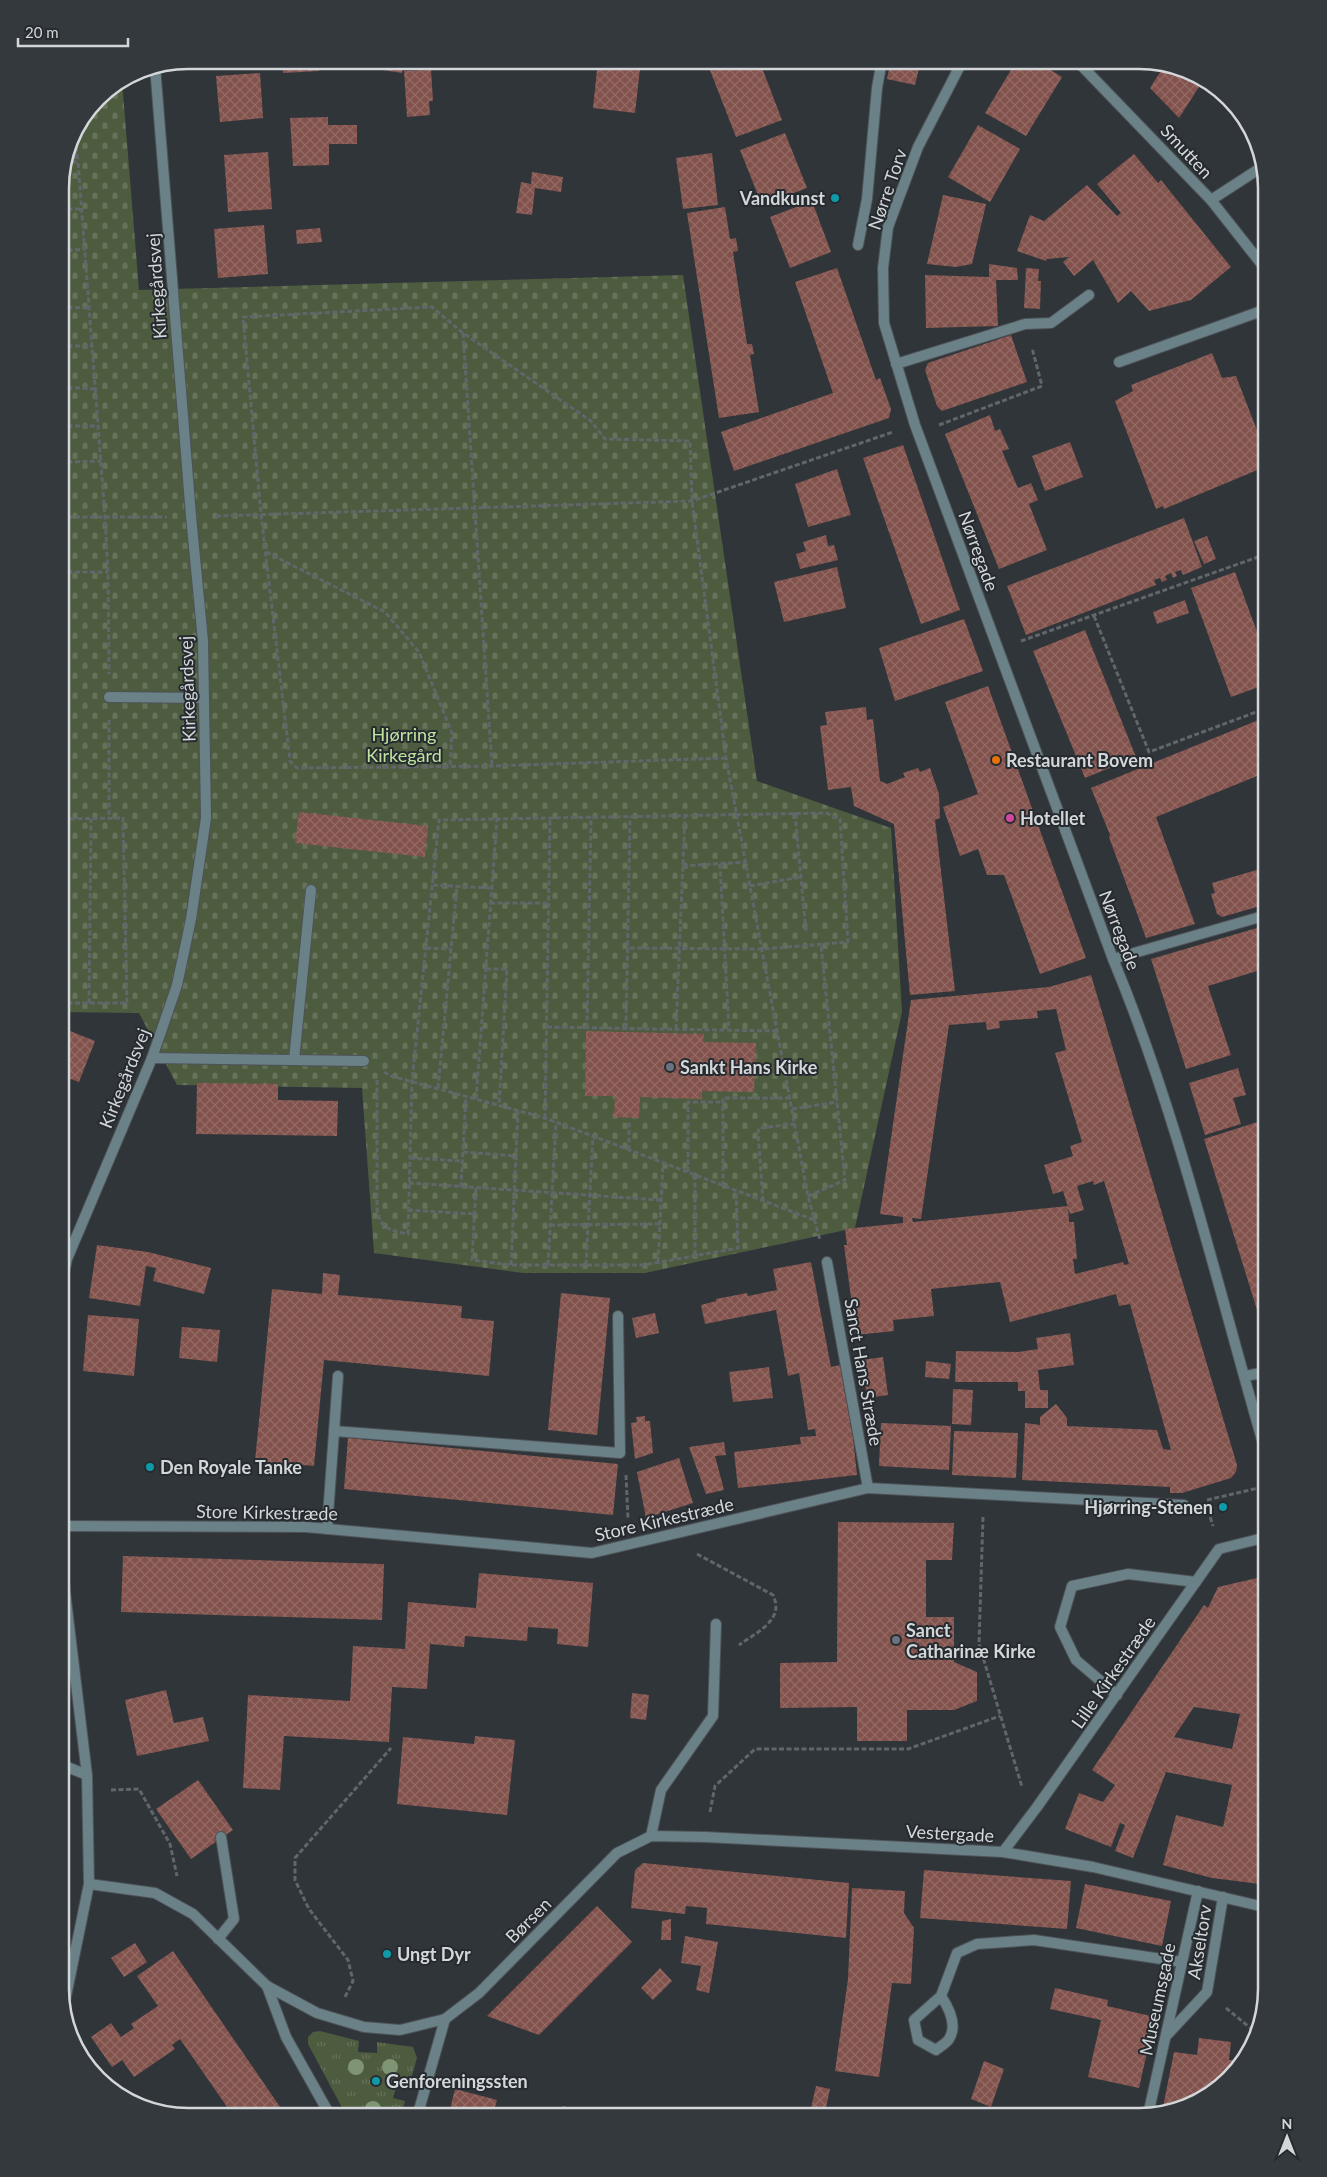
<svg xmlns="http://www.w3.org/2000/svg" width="1327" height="2177" viewBox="0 0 1327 2177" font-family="Lato,sans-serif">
	<defs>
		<pattern id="grass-tufts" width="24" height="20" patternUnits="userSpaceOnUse" patternTransform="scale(1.25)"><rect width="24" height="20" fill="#4d5b3f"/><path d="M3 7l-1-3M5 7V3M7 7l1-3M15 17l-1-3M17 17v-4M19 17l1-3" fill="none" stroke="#66725a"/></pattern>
		<pattern id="cemetery-stones" width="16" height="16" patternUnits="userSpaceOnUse" patternTransform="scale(1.25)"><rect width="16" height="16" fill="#4d5b3f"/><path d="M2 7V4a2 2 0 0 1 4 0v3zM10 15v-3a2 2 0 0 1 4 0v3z" fill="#66725a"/></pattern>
		<pattern id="building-cross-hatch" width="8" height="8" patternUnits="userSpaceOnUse" patternTransform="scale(1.25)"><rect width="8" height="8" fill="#82524c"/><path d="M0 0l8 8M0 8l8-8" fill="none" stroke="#936a65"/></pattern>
	</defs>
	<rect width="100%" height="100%" fill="#30353a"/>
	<!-- grass -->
	<path fill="url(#grass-tufts)" d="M320 2031 359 2041 358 2052 377 2053V2042L413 2047 417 2058 410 2083 398 2081 393 2098 405 2101 401 2117H347L308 2044V2037L313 2032Z"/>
	<!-- cemetery -->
	<path fill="url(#cemetery-stones)" d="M122 81 139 290 683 275 757 781 891 828 902 1012 855 1228 645 1273H523L374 1253 362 1088 177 1085 139 1013 60 1012V180L70 139 98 97Z"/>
	<!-- building -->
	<g fill="url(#building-cross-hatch)" fill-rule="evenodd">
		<path d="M282 60H319V71L283 73Z"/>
		<path d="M377 60H404L402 73 376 69Z"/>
		<path d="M493 60H517L515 70 492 68Z"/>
		<path d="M598 60H641L635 113 593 108Z"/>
		<path d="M706 60H759L782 120 736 137Z"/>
		<path d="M891 60H921L915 85 887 79Z"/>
		<path d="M1017 60H1034L1062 77 1026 136 985 113Z"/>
		<path d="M1164 66 1204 79 1179 118 1150 88Z"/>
		<path d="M431 70 433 101H429L430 115 407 117 404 71Z"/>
		<path d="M260 73 263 118 220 122 216 76Z"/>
		<path d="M328 117V125H357V144H329V165L293 166 290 118Z"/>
		<path d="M978 125 1020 149 990 202 948 177Z"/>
		<path d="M785 133 807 188 762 205 740 150Z"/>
		<path d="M268 152 272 209 228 212 224 155Z"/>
		<path d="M712 153 718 205 683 209 676 158Z"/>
		<path d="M1134 154 1158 183 1161 180 1231 267 1191 300 1149 311 1131 291 1118 303 1093 260 1074 276 1063 262 1069 257 1047 259 1046 261 1017 251 1030 215 1044 221 1087 185 1117 216 1121 213 1097 184Z"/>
		<path d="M532 172 563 177 561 192 535 188 532 215 516 213 521 182 531 184Z"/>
		<path d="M943 195 986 204 972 264 956 267 927 264Z"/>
		<path d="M812 201 831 252 790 268 770 217Z"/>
		<path d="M725 207 730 239 736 238 738 251 733 252 747 344H752L754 354 750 355 759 412 719 418 687 213Z"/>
		<path d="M264 225 268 274 218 278 214 229Z"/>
		<path d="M320 228 322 242 297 244 296 230Z"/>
		<path d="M989 264 1017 268 1018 280H996L998 326 926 328 925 275 989 277Z"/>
		<path d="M837 268 876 380 880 378 891 409 889 418 734 471 721 432 833 393 795 282Z"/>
		<path d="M1026 268 1039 269 1038 281H1041L1040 309 1024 308Z"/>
		<path d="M1011 335 1027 382 942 411 937 406 925 370 928 363Z"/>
		<path d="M1212 353 1222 378 1236 376 1267 456V466L1164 509 1163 506 1156 509 1115 401 1133 391 1131 385Z"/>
		<path d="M990 415 995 431 1000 429 1009 449 1002 451 1018 488 1031 483 1038 500 1029 504 1047 550 999 569 945 434Z"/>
		<path d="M1070 442 1083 477 1045 491 1032 456Z"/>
		<path d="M903 445 960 610 921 624 863 458Z"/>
		<path d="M837 469 851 515 808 527 795 484Z"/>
		<path d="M1267 485V502H1265L1260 488Z"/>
		<path d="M1184 518 1202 567 1183 575 1181 570 1175 572 1177 576 1173 578 1171 573 1165 576 1167 580 1162 582 1160 578 1154 580 1156 585 1026 635 1007 586Z"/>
		<path d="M826 535 828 546 834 545 838 560 800 569 796 554 806 551 803 542Z"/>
		<path d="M1207 536 1216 559 1204 564 1194 541Z"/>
		<path d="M837 567 846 608 784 622 774 582Z"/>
		<path d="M1235 572 1267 659V684L1231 697 1191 588Z"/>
		<path d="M1185 600 1189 613 1157 624 1153 612Z"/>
		<path d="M964 619 983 671 895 701 879 648Z"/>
		<path d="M1085 630 1136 757 1085 778 1033 651Z"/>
		<path d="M988 686 1086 958 1040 974 1004 875H987L978 849 960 856 943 807 978 794 945 702Z"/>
		<path d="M866 707 867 720 873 719 880 781 887 784 905 777 903 773 918 768 920 772 930 768 939 794 940 818 935 820 955 991 910 995 894 824 854 806 851 787 828 790 820 726 827 725 825 712Z"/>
		<path d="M1261 719 1267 732V772L1156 817 1195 924 1146 938 1109 837 1110 835 1091 788Z"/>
		<path d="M299 812 428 826 425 857 295 843Z"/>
		<path d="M1267 867V904L1222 917 1217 914 1211 894 1215 893 1212 883Z"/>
		<path d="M1267 925V968L1208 986 1231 1055 1186 1069 1151 959Z"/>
		<path d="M1091 975 1237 1465 1236 1472 1231 1478 1182 1493H1170V1487L1022 1480 1025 1423 1040 1425V1417L1056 1404 1067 1418V1426L1157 1430 1163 1449 1171 1450 1130 1304 1119 1306 1116 1294 1010 1322 1000 1282 931 1289 934 1316 893 1320 894 1331 856 1335 844 1245H847L845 1229 903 1223V1217L880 1214 911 1000 1049 987ZM1056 1009 1066 1050 1055 1053 1082 1142 1070 1146 1073 1156 1044 1165 1053 1194 1063 1191 1070 1214 1084 1210 1077 1186 1093 1181 1094 1185 1104 1181 1129 1264 1124 1265 1123 1262 1075 1274 1073 1259H1077L1074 1222H1069L1068 1206 913 1222 912 1218 921 1219 949 1025 986 1022 987 1030 1000 1028 999 1021 1038 1018 1037 1011Z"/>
		<path d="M60 1027 95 1041 79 1082 60 1075Z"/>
		<path d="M586 1031 704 1034 703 1042 756 1043 754 1092 702 1091V1099L640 1097 639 1118 614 1117 615 1096H585Z"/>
		<path d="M1238 1068 1246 1095 1233 1098 1241 1124 1205 1135 1189 1083Z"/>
		<path d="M197 1083 278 1084V1100L338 1101 337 1136 196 1134Z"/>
		<path d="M1267 1119V1324L1262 1326 1204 1139Z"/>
		<path d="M60 1124 67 1127 60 1143Z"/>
		<path d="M97 1245 148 1252 211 1268 204 1294 153 1281 156 1268 146 1266 140 1306 89 1298Z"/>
		<path d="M811 1262 831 1367 840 1365 853 1438 857 1475 738 1488 734 1452 801 1444 800 1437 816 1436 815 1429 808 1430 799 1373 788 1376 776 1310 705 1324 701 1305 716 1301V1299L747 1293 748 1296 777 1290 773 1269Z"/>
		<path d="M323 1273 340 1275 338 1295 462 1306 461 1318 494 1321 489 1376 324 1360 314 1466 255 1461 272 1289 322 1294Z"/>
		<path d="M561 1293 610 1298 597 1435 548 1430Z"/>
		<path d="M655 1313 659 1333 636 1338 632 1318Z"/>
		<path d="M88 1315 139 1319 134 1376 83 1371Z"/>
		<path d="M182 1327 220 1330 217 1362 179 1358Z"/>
		<path d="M1070 1333 1074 1365 1038 1370 1040 1390H1048V1408H1025V1391H1018V1382H955L956 1351 1018 1352 1038 1349 1036 1338Z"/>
		<path d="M883 1357 888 1395 867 1398 862 1360Z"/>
		<path d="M926 1361 951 1364 949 1379 925 1377Z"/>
		<path d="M769 1367 773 1398 733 1402 729 1372Z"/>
		<path d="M953 1389 973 1390 971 1425 952 1424Z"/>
		<path d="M645 1416V1421H650L653 1453 635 1459 631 1423 637 1422 636 1417Z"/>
		<path d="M881 1423 951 1426 949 1470 879 1466Z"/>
		<path d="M954 1431 1018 1433 1016 1478 952 1475Z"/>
		<path d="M348 1438 618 1464 613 1515 344 1489Z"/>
		<path d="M724 1442 726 1455 715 1456 724 1490 706 1494 689 1447Z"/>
		<path d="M679 1458 693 1503 646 1518 637 1472Z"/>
		<path d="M838 1522 954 1523 952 1560H926V1617H954V1662L977 1672V1701L954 1710H907V1741H857V1707L780 1708V1663L837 1662Z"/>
		<path d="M123 1556 384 1564 382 1620 121 1612Z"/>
		<path d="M479 1573 593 1583 588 1647 557 1644 558 1629 528 1627 527 1641 465 1636 464 1647 430 1644 427 1689 392 1687 389 1742 284 1736 280 1790 243 1788 248 1695 350 1701 353 1646 405 1649 408 1602 476 1608Z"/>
		<path d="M1257 1578 1267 1584V1856L1260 1884 1212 1878 1163 1865 1176 1815 1223 1827 1232 1785 1166 1772 1133 1858 1115 1851 1125 1825 1120 1823 1111 1847 1065 1829 1079 1793 1103 1802 1115 1785 1092 1770 1204 1605 1208 1608 1218 1587ZM1194 1707 1240 1714 1232 1749 1174 1737Z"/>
		<path d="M166 1690 174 1723 203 1717 209 1741 137 1756 125 1700Z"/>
		<path d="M632 1693 649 1695 646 1720 630 1718Z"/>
		<path d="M475 1736 515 1740 507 1815 397 1804 403 1737 474 1744Z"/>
		<path d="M198 1780 233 1830 191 1859 156 1809Z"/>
		<path d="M643 1863 849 1883 846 1938 706 1924 707 1908 686 1906 685 1914 631 1908 635 1870Z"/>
		<path d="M924 1870 1071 1881 1067 1929 920 1918Z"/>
		<path d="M1085 1884 1171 1901 1162 1946 1076 1928Z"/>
		<path d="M852 1888 905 1891 904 1913 914 1928 911 1984 892 1983 879 2077 835 2071 848 1979Z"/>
		<path d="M597 1906 632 1942 539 2035 487 2016Z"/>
		<path d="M671 1919V1940H661L662 1921Z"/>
		<path d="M1260 1919H1267V1963H1266Z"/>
		<path d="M685 1936 718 1942 709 1993 696 1990 701 1966 681 1963Z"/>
		<path d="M135 1943 147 1962 124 1977 111 1958Z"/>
		<path d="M173 1951 287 2117H234L180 2039 172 2045 175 2049 134 2077 122 2060 112 2067 91 2037 111 2023 121 2037 134 2028 131 2024 158 2006 137 1976Z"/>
		<path d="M660 1968 672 1981 653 2000 641 1988Z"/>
		<path d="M1055 1988 1108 2000 1107 2006 1155 2017 1139 2088 1088 2077 1101 2020 1050 2009Z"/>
		<path d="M1199 2038 1231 2042 1229 2060 1244 2062 1201 2099 1195 2098 1193 2104 1162 2112 1174 2052 1197 2055Z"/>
		<path d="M984 2061 1004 2069 991 2107 971 2099Z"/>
		<path d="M816 2086 830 2089 824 2117H809Z"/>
		<path d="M455 2089 497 2100 492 2117H448Z"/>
		<path d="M563 2106 604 2116V2117H560Z"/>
		<path d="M516 2108 546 2116V2117H514Z"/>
	</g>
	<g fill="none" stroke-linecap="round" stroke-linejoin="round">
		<!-- lane casing -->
		<g stroke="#4e5257" stroke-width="12">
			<g id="lane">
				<path d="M1211 200 1262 167"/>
				<path d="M1119 362 1267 309"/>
				<path d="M896 364 1025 324 1051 323 1089 295"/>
				<path d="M109 697 203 698"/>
				<path d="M1113 959 1267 915"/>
				<path d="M152 1058 364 1061"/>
				<path d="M294 1060 311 890"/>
				<path d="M334 1431 620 1453 618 1316"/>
				<path d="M327 1529 338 1376"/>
				<path d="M1117 1695 1076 1660 1060 1627 1072 1586 1128 1574 1196 1582"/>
				<path d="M651 1836 661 1790 713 1716 716 1624"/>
				<path d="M218 1939 234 1919 221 1837"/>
				<path d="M941 1996C949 2008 958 2025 949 2039 947 2043 939 2047 936 2050L918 2040 914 2020 941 1996 957 1953 977 1944 1034 1940 1182 1962"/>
			</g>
		</g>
		<!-- street casing -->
		<g stroke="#4e5257" stroke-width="12">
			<g id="street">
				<path d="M963 60 918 147 888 227 883 268 884 323 915 425 1113 959C1180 1120 1218 1290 1267 1457"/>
				<path d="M1076 60 1211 200 1267 271"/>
				<path d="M858 245 867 199 877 88 882 60"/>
				<path d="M827 1262 868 1488"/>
				<path d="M60 1289 67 1259 152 1058 177 985 191 919 206 818 203 641 191 516 155 66"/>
				<path d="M1245 1376 1267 1372"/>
				<path d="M60 1526 306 1527 592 1553 868 1488 1184 1505"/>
				<path d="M60 1550 87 1775 89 1884 64 2006"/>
				<path d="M60 1764 87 1775"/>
				<path d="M1003 1852 1037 1807 1219 1549 1267 1537"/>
				<path d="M89 1884 155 1893 193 1914 267 1986 317 2013 364 2027 400 2030 445 2019 479 1993 617 1853 651 1836 705 1837 1003 1852 1093 1867 1260 1906"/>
				<path d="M267 1986 286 2037 331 2117"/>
				<path d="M1167 2035 1207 1992 1223 1897"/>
				<path d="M1148 2115 1198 1891"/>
				<path d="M417 2117 445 2019"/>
			</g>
		</g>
		<!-- path -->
		<g stroke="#61666a" stroke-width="3" stroke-dasharray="5 2.5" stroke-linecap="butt">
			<path d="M74 132 78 162"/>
			<path d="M64 162H78L105 517 108 572 109 674"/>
			<path d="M60 209H82"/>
			<path d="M60 251 85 249"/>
			<path d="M60 307 90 308"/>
			<path d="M463 333 492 766"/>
			<path d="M60 346H92"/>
			<path d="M60 387 96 389"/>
			<path d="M939 425 1042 386 1032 348"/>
			<path d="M60 426H98"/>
			<path d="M60 462 101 461"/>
			<path d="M216 516 692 501 893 432"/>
			<path d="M60 517H167"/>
			<path d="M266 552 385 612 419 652 452 733 450 766"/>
			<path d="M60 572H108"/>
			<path d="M1094 616 1149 752 1267 708"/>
			<path d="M1021 641 1258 557"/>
			<path d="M109 720V818"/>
			<path d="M726 758 492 766 297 768 290 761 261 514 243 317 432 307 463 333 591 421 605 439 690 441 692 501 726 758 808 1196 820 1240"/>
			<path d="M795 814 806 931"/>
			<path d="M720 864 729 1030"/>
			<path d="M683 866 746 862"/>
			<path d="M433 885 492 888"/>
			<path d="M750 886 801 877"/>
			<path d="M490 903H549"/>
			<path d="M426 948 451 949"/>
			<path d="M486 969H507L499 1106"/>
			<path d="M60 1003H127L123 818 60 819"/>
			<path d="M89 1003 91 819"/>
			<path d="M547 1027 778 1031"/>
			<path d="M587 1028 591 817"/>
			<path d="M626 1028 630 817"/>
			<path d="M676 1029 685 816"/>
			<path d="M384 1072 391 1076 545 1118 814 1220"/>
			<path d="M377 1080V1209C380 1229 390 1230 408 1234L412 1081 439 820 826 813 840 819 848 942 763 949 627 948"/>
			<path d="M438 1088 457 886"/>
			<path d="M476 1099 497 819"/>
			<path d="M792 1109 837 1102"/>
			<path d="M545 1118 550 818"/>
			<path d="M629 1150V1122"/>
			<path d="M463 1152 516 1156"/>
			<path d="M410 1158 462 1161"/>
			<path d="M688 1172V1102H723"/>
			<path d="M695 1175V1257"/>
			<path d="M409 1183 661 1200"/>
			<path d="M723 1186V1098H790"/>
			<path d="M461 1187 466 1096"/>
			<path d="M476 1188 472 1260 511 1265H644L738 1248 736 1191"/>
			<path d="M808 1196 845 1180 821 945"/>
			<path d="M763 1201 758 1133 759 1128 795 1124"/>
			<path d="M408 1210 475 1214"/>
			<path d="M550 1225 660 1224"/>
			<path d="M658 1262 663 1163"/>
			<path d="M511 1265 518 1111"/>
			<path d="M548 1265 556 1122"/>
			<path d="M586 1265 593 1136"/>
			<path d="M626 1475 628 1519"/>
			<path d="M1207 1500 1267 1486"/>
			<path d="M1208 1510 1213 1526"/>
			<path d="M983 1517 979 1644 1022 1787"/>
			<path d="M697 1554 773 1595C785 1620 757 1632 739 1645"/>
			<path d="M111 1790 139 1789 170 1844 177 1876"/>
			<path d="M710 1812 715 1786 755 1749H908L1000 1716"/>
			<path d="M345 1997 353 1981 348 1960 309 1909 295 1880V1858L391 1748"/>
			<path d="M1226 2008 1254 2031"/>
		</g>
		<!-- lane -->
		<use href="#lane" stroke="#698187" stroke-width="10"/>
		<!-- street -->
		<use href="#street" stroke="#698187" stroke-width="10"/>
	</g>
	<!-- trees -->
	<g fill="#7f9472">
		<circle cx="356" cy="2067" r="8"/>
		<circle cx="390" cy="2067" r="8"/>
		<circle cx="373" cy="2109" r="8"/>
	</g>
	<!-- markers -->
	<g fill="#0f9aa8" stroke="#262b30" stroke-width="2">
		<circle cx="835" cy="198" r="5"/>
		<circle cx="150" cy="1467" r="5"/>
		<circle cx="1223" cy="1507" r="5"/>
		<circle cx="387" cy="1954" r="5"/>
		<circle cx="376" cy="2081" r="5"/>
	</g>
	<circle fill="#e8710a" stroke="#262b30" stroke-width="2" cx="996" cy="760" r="5"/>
	<circle fill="#d1479c" stroke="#262b30" stroke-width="2" cx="1010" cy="818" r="5"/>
	<g fill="#6b7280" stroke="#262b30" stroke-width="2">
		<circle cx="670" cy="1067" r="5"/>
		<circle cx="896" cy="1640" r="5"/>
	</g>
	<g text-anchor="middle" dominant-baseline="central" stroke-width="4" stroke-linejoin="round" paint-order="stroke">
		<!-- street labels -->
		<g font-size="18" fill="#d4d7da" stroke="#262b30">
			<text transform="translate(1187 151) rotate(47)">Smutten</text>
			<text transform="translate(887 189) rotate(-71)">Nørre Torv</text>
			<text transform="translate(156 286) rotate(-94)">Kirkegårdsvej</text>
			<text transform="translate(979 551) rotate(70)">Nørregade</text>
			<text transform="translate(187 689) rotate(-92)">Kirkegårdsvej</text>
			<text transform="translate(1120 930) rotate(69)">Nørregade</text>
			<text transform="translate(124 1078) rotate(-68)">Kirkegårdsvej</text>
			<text transform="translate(864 1372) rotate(80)">Sanct Hans Stræde</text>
			<text transform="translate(267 1512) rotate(1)">Store Kirkestræde</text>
			<text transform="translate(664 1519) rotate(-13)">Store Kirkestræde</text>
			<text transform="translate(1113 1672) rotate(-55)">Lille Kirkestræde</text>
			<text transform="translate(950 1833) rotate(3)">Vestergade</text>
			<text transform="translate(528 1920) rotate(-45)">Børsen</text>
			<text transform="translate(1199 1942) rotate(-81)">Akseltorv</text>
			<text transform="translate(1157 1999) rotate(-78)">Museumsgade</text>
		</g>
		<!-- poi labels -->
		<g font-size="18" font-weight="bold" fill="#d4d7da" stroke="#262b30" text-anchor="start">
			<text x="825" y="198" text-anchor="end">Vandkunst</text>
			<text x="1006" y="760">Restaurant Bovem</text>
			<text x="1020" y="818">Hotellet</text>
			<text x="680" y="1067">Sankt Hans Kirke</text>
			<text x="160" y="1467">Den Royale Tanke</text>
			<text x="1213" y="1507" text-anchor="end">Hjørring-Stenen</text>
			<text x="906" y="1630">Sanct<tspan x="906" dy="21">Catharinæ Kirke</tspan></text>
			<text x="397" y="1954">Ungt Dyr</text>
			<text x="386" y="2081">Genforeningssten</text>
		</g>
		<!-- park labels -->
		<g font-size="18" fill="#c0e29f" stroke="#262b30">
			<text x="404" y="734">Hjørring<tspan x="404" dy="21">Kirkegård</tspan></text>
		</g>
	</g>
	<!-- crop -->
	<path d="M0 0H1327V2177H0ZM188 69H1139A119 119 0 0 1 1258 188V1989A119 119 0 0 1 1139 2108H188A119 119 0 0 1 69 1989V188A119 119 0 0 1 188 69Z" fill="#34393e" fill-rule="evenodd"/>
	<path fill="none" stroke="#d4d7da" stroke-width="2.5" d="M188 69H1139A119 119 0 0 1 1258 188V1989A119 119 0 0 1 1139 2108H188A119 119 0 0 1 69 1989V188A119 119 0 0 1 188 69Z"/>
	<!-- north arrow -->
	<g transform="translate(1287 2137)" stroke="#262b30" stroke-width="4" paint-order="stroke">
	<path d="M0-4L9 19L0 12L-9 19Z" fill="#d4d7da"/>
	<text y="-8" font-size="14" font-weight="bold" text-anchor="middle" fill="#d4d7da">N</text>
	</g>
	<!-- scale -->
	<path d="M18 38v8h110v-8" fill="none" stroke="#d4d7da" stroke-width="2.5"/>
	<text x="25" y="38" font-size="15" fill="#d4d7da" stroke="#262b30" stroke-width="4" paint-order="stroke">20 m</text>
</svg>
